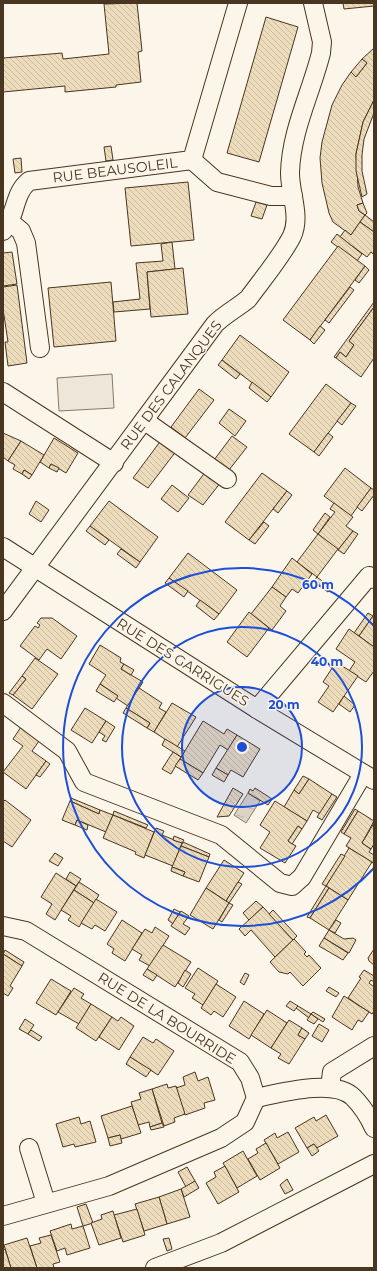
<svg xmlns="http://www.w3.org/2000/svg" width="377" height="1271" viewBox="0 0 377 1271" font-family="Montserrat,sans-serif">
	<defs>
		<pattern id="water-ripples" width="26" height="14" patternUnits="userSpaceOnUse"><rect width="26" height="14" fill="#dcd4c6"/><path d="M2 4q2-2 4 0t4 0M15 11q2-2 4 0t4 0" fill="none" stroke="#beb7aa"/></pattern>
		<pattern id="building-back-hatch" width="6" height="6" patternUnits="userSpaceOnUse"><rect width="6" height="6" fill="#ecdcbc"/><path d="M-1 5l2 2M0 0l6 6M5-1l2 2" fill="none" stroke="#ccbda1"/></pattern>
	</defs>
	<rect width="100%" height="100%" fill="#fbf6e9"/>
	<!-- pitch -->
	<path fill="#ede6d9" stroke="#887966" d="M112 374 114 408 59 411 57 378Z"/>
	<!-- water -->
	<path fill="url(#water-ripples)" stroke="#887966" d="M248 793 260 801 246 823 234 815Z"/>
	<!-- building -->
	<g fill="url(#building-back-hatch)" stroke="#4a3520">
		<path d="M137 3 142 51 138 52 141 82 116 85V87L65 92V86L3 92V58L62 53 63 59 109 54 104 4Z"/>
		<path d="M343 3H374V6L344 9Z"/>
		<path d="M266 17 298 27 259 162 227 153Z"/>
		<path d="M374 48V100L363 122 356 154 358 187 363 203 357 205 359 211 365 215 351 235 333 222 329 213 322 183 320 158 322 142 332 105 342 85 351 72 356 77 367 63 362 59Z"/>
		<path d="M362 59 367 63 356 77 351 72Z"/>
		<path d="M374 100V113L364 139 362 155V171L367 194 362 197 356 171V154L363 122Z"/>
		<path d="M111 146 113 160 106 161 104 147Z"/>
		<path d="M21 158 22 172 15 173 13 159Z"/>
		<path d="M188 182 194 240 131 246 125 188Z"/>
		<path d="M256 202 267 205 262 219 251 216Z"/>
		<path d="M363 203 367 213 365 215 359 211 357 205Z"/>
		<path d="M365 215 374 222V232L360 222Z"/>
		<path d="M360 222 374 232V255L371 252 367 257 340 237 345 230 351 235Z"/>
		<path d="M337 234 362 254 357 261 331 242Z"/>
		<path d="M172 242 175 269 147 272 150 309 114 312 113 302 140 299 136 263 163 261 161 244Z"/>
		<path d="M338 246 365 266 310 340 283 320Z"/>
		<path d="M12 252 17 284 3 286V253Z"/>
		<path d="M365 266 369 270 359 283 355 280Z"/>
		<path d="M183 268 188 314 151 317 147 272Z"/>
		<path d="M111 282 116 341 54 347 48 288Z"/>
		<path d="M17 285 27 363 8 366 5 342H8L3 309V287Z"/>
		<path d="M350 287 354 290 329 323 325 320Z"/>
		<path d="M374 302V307L349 341 354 345 346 357 340 352 336 358 334 357Z"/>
		<path d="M374 307V358L361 377 336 358 340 352 346 357 354 345 349 341Z"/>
		<path d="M320 326 325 330 314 344 310 340Z"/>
		<path d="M240 335 289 372 271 397 222 360Z"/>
		<path d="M222 360 240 374 236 379 218 365Z"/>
		<path d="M252 382 271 397 267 402 249 388Z"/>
		<path d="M326 384 351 403 314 452 289 434Z"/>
		<path d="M199 389 214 400 185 438 171 427Z"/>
		<path d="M351 403 356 406 342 425 337 421Z"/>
		<path d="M229 409 246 421 235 436 219 423Z"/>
		<path d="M3 433 21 441 8 461 3 457Z"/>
		<path d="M328 433 333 437 319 456 314 452Z"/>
		<path d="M232 436 247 447 229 470 214 460Z"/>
		<path d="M54 438 78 453 66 473 51 464 49 468 40 462Z"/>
		<path d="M162 439 177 450 148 488 133 478Z"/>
		<path d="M21 441 44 455 32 475 24 470 22 474 13 469 15 465 8 461Z"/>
		<path d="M51 464 59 468 57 472 49 468Z"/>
		<path d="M345 468 371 488 351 516 324 496Z"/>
		<path d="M24 470 32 475 29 479 22 474Z"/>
		<path d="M206 471 221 482 203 505 188 495Z"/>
		<path d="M262 473 287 491 249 540 225 522Z"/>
		<path d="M172 485 189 498 178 512 161 499Z"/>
		<path d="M371 488 374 490V495L362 511 357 507Z"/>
		<path d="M287 491 292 495 278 513 273 509Z"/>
		<path d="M36 501 49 510 41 522 29 514Z"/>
		<path d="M109 501 158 537 140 562 90 526Z"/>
		<path d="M334 503 353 517 346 526 353 531 338 550 318 534 335 512 330 509Z"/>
		<path d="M325 513 330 517 318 534 313 530Z"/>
		<path d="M264 522 269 526 255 544 249 540Z"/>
		<path d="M90 526 109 540 105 545 86 531Z"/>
		<path d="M353 531 358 534 344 554 338 550Z"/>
		<path d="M318 534 338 549 317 577 297 562Z"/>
		<path d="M121 549 140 562 136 568 117 554Z"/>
		<path d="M188 553 237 590 219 614 169 578Z"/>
		<path d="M292 558 312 574 298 593 292 589 286 597 272 587Z"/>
		<path d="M317 577 331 588 328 592 313 582Z"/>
		<path d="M169 578 188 591 184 597 165 583Z"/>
		<path d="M272 587 286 597 280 606 286 611 272 630 251 614Z"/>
		<path d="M200 600 219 614 214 620 196 606Z"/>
		<path d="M249 612 269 628 247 657 227 642Z"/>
		<path d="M368 613 373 616 359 636 354 633Z"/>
		<path d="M373 616 374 617V647L359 636Z"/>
		<path d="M41 618H52L77 636 61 659 47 649 39 660 20 646 35 626 38 628 40 625 37 623Z"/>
		<path d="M349 629 374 647V671L366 682 349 671 355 662 336 649Z"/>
		<path d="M100 645 121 658 120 662 124 664 121 669 143 682 128 706 116 698 118 696 100 684 106 675 89 664Z"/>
		<path d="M35 658 58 674 32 709 13 695 26 679 22 676Z"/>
		<path d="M336 662 358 676 333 712 318 702 329 686 323 682Z"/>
		<path d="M124 664 134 670 131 675 121 669Z"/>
		<path d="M22 676 26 679 13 695 9 693Z"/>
		<path d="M100 684 118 696 114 702 96 691Z"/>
		<path d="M139 688 162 703 159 708 166 712 154 732 147 728 150 723 126 708Z"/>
		<path d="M344 696 355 705 350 712 339 704Z"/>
		<path d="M172 703 196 717 177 747 154 732Z"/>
		<path d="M85 708 106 721 92 743 71 730Z"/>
		<path d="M126 708 150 723 147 728 123 713Z"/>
		<path d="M106 721 115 727 106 742 102 740 105 736 99 732Z"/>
		<path d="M203 721 224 734 227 729 237 735 228 750 220 745 203 773 180 759Z"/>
		<path d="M21 727 39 741 32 751 46 761 26 789 3 772 23 746 13 739Z"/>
		<path d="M237 735 260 749 243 777 231 770 228 775 216 768Z"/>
		<path d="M165 739 185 751 181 757 162 745Z"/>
		<path d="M173 752 181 757 171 774 162 769Z"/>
		<path d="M180 759 203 773 198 780 175 766Z"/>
		<path d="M46 761 50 764 40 777 36 775Z"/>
		<path d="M216 768 228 775 224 782 212 775Z"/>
		<path d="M303 776 309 779 299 794 294 790Z"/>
		<path d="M309 779 332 794 320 814 313 810 307 821 284 807 294 790 299 794Z"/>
		<path d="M233 788 243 794 229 816 217 817Z"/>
		<path d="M255 788 272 799 268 805 248 793 250 789 253 791Z"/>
		<path d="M332 794 337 797 322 820 317 817Z"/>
		<path d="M71 798 100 810 99 814 70 801Z"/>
		<path d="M5 800 31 820 12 847 3 841V802Z"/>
		<path d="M70 801 99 814 100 810 113 815 106 832 77 820 75 825 62 820Z"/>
		<path d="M275 801 307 821 302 829 298 826 288 841 296 846 285 863 260 848 270 832 260 825Z"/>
		<path d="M355 809 358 811 344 834 341 832Z"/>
		<path d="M114 811 148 825 146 828 113 815Z"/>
		<path d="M358 811 374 821 362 843 371 849 369 852 374 855 373 863 346 846 351 838 344 834Z"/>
		<path d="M113 815 154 832 144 858 135 854 136 852 103 838Z"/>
		<path d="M77 820 88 825 87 830 75 825Z"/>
		<path d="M374 823V844L371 849 362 843Z"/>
		<path d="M298 826 302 829 292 844 288 841Z"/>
		<path d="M156 828 164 831 162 835 182 843 173 866 145 855Z"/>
		<path d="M174 836 184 840 182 843 173 840Z"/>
		<path d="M183 842 210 854 209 857 181 846Z"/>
		<path d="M181 846 209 857 199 882 183 876 185 872 172 867Z"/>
		<path d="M349 848 372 862 348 900 326 886Z"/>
		<path d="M55 853 63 858 58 866 49 861Z"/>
		<path d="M341 854 345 856 326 886 322 884Z"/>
		<path d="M224 860 244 873 226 901 206 888Z"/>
		<path d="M172 867 185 872 183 876 171 871Z"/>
		<path d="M70 872 81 879 76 886 66 879Z"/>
		<path d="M56 873 76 886 55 920 46 914 52 904 41 897Z"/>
		<path d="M79 882 99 895 94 903 74 890Z"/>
		<path d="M238 882 242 884 229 903 226 901Z"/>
		<path d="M326 886 329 888 310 918 307 917Z"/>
		<path d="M206 888 229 903 213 929 190 915Z"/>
		<path d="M329 888 348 900 329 930 310 918Z"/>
		<path d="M74 890 94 903 79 927 68 920 71 916 61 910Z"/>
		<path d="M96 899 117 912 105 931 95 925 92 929 81 923Z"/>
		<path d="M256 901 263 907 249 920 243 913Z"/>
		<path d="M229 903 233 905 222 922 219 920Z"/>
		<path d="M263 907 293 940 275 957 251 930 245 936 239 929Z"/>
		<path d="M174 909 180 912 173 924 168 920Z"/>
		<path d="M273 910 297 936 293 940 269 914Z"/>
		<path d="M181 911 189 916 183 924 190 928 185 935 171 926Z"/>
		<path d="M122 920 142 933 125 961 112 953 114 949 107 944Z"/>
		<path d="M336 920 341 923 335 933 329 930Z"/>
		<path d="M155 927 169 936 150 966 139 960 142 955 132 949 145 929 152 933Z"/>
		<path d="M329 930 344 939 353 938 356 940 349 953 324 938Z"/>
		<path d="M324 938 348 953 343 960 319 946Z"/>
		<path d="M294 939 306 952 304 954 307 957 309 955 321 968 303 986 290 972 288 974 279 972 270 962Z"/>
		<path d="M163 945 191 962 175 987 147 969Z"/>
		<path d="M374 949V965L369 961 368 958Z"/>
		<path d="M5 950 24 962 22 966 3 954Z"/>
		<path d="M3 954 22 966 10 986 13 988 8 996 3 993Z"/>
		<path d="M198 968 218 981 203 1005 192 998 195 994 185 988Z"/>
		<path d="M147 969 157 975 153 981 143 975Z"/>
		<path d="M185 970 191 974 183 987 178 983Z"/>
		<path d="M364 970 374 976V982L371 980 369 983 374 987V1011L372 1014 348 998 361 978 359 977Z"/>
		<path d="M245 973 249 975 244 985 240 982Z"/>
		<path d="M51 979 71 991 56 1015 36 1003Z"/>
		<path d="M216 984 236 997 223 1017 214 1011 211 1015 201 1008Z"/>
		<path d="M329 987 339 993 336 997 326 991Z"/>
		<path d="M74 988 84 994 81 998 91 1004 79 1024 58 1012Z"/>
		<path d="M344 996 369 1012 362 1022 358 1020 352 1030 332 1017Z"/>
		<path d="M244 1001 264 1014 249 1039 229 1026Z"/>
		<path d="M290 1001 298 1006 294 1011 286 1006Z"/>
		<path d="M91 1004 112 1017 96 1041 76 1028Z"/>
		<path d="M298 1006 311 1014 309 1018 296 1008Z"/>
		<path d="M267 1010 287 1023 271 1048 251 1035Z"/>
		<path d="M313 1012 325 1019 323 1022 311 1014Z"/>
		<path d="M311 1014 318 1019 314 1024 307 1020Z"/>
		<path d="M112 1017 118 1021 121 1017 134 1026 119 1050 99 1037Z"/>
		<path d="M25 1019 34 1025 28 1034 19 1029Z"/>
		<path d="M289 1020 302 1028 298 1035 305 1039 289 1064 278 1058 281 1054 271 1048Z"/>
		<path d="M319 1024 329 1030 322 1042 312 1036Z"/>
		<path d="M302 1028 309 1033 305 1039 298 1035Z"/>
		<path d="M31 1030 42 1037 39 1041 28 1034Z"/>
		<path d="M143 1037 153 1043 156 1039 174 1051 158 1075 130 1057Z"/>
		<path d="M130 1057 151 1070 146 1077 126 1064Z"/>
		<path d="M195 1072 198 1081 208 1077 215 1100 204 1103 205 1108 185 1115 176 1088 185 1085 183 1077Z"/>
		<path d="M167 1084 168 1088 176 1086 185 1114 174 1118 175 1122 164 1126 152 1089Z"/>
		<path d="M152 1089 162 1123 150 1127 149 1122 138 1125 131 1102 141 1099 139 1093Z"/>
		<path d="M132 1106 141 1133 121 1139 120 1135 108 1138 101 1116Z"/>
		<path d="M326 1115 338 1136 317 1148 314 1144 307 1148 295 1128 314 1117 316 1121Z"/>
		<path d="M79 1117 81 1124 90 1121 96 1142 75 1147 74 1144 63 1147 56 1124Z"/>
		<path d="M162 1123 164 1127 151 1130 150 1127Z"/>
		<path d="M288 1132 299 1152 278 1164 264 1140 275 1133 277 1138Z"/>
		<path d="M120 1135 122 1143 110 1146 108 1138Z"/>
		<path d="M266 1143 280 1168 260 1180 248 1159 258 1153 256 1149Z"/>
		<path d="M314 1144 319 1151 312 1156 307 1148Z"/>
		<path d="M243 1151 257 1176 237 1188 223 1163Z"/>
		<path d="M225 1166 239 1192 218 1204 206 1183 216 1177 214 1172Z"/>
		<path d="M187 1167 195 1181 186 1187 178 1172Z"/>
		<path d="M287 1179 293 1190 285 1194 280 1185Z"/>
		<path d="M195 1181 199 1188 184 1197 181 1189Z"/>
		<path d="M181 1189 190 1217 167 1224 159 1197Z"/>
		<path d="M159 1197 167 1224 144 1231 135 1204Z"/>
		<path d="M86 1204 93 1223 83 1226 77 1207Z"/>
		<path d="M137 1209 145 1235 123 1242 114 1215Z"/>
		<path d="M113 1211 121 1238 99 1245 91 1223 102 1219 101 1215Z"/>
		<path d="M71 1224 72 1229 83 1226 90 1248 67 1255 65 1248 57 1251 50 1231Z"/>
		<path d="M51 1235 60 1262 53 1264 54 1268H37L30 1246 41 1243 39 1238Z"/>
		<path d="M27 1238 37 1268H11L4 1245Z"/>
		<path d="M169 1238 172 1249 167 1251 163 1239Z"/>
		<path d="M5 1249 11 1268H3V1250Z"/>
	</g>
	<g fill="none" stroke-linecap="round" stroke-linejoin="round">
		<!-- minor casing -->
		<g stroke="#4a3520" stroke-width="20">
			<g id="minor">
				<path d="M192 160 217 182 271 196H293"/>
				<path d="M10 222 21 231 26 243 40 348"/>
				<path d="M3 231C17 215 13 194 29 181L192 160 238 3"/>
				<path d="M3 392 114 463"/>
				<path d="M145 421 227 479"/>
				<path d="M3 547 257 709 374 780"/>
				<path d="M3 611 215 324C225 314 237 308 248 299 261 281 282 256 292 236 301 216 290 194 290 173 291 131 311 93 321 53L322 42 313 3"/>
				<path d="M3 703 67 751 84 782 221 835 280 883 292 886 302 877 363 774"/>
				<path d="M257 709 369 576 374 579"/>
				<path d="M3 926 26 931 240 1062 250 1078 256 1098C280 1093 334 1078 353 1097 361 1105 369 1117 374 1128"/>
				<path d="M330 1087 332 1072 374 1046"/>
				<path d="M29 1148 46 1203"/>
				<path d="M3 1216 109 1186 221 1138 245 1122 256 1098"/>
				<path d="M155 1268 221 1243 374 1164"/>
			</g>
		</g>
		<!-- minor -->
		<use href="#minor" stroke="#fbf6e9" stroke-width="18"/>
	</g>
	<!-- distance rings -->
	<circle cx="242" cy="747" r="60" fill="#1d4ed8" fill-opacity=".12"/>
	<g fill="none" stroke="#1d4ed8" stroke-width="2">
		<circle cx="242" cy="747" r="60"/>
		<circle cx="242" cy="747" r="120"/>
		<path d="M374 868A179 179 0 1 1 374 626"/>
	</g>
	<g text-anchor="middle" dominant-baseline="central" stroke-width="3" stroke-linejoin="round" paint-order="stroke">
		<!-- street labels -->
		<g font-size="14" fill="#4a3520" stroke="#fbf6e9">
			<text transform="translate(115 170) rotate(-7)">RUE BEAUSOLEIL</text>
			<text transform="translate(171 385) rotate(-53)">RUE DES CALANQUES</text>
			<text transform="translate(183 662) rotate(32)">RUE DES GARRIGUES</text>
			<text transform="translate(167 1018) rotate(32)">RUE DE LA BOURRIDE</text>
		</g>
	</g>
	<circle cx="242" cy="747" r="6" fill="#1d4ed8" stroke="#fbf6e9" stroke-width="2"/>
	<g font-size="12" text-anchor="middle" font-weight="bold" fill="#1d4ed8" stroke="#fbf6e9" stroke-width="3" stroke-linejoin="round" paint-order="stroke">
		<text x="318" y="589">60 m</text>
		<text x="327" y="666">40 m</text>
		<text x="284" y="709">20 m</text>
	</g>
	<!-- border -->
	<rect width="377" height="1271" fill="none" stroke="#4a3520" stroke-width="8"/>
</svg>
